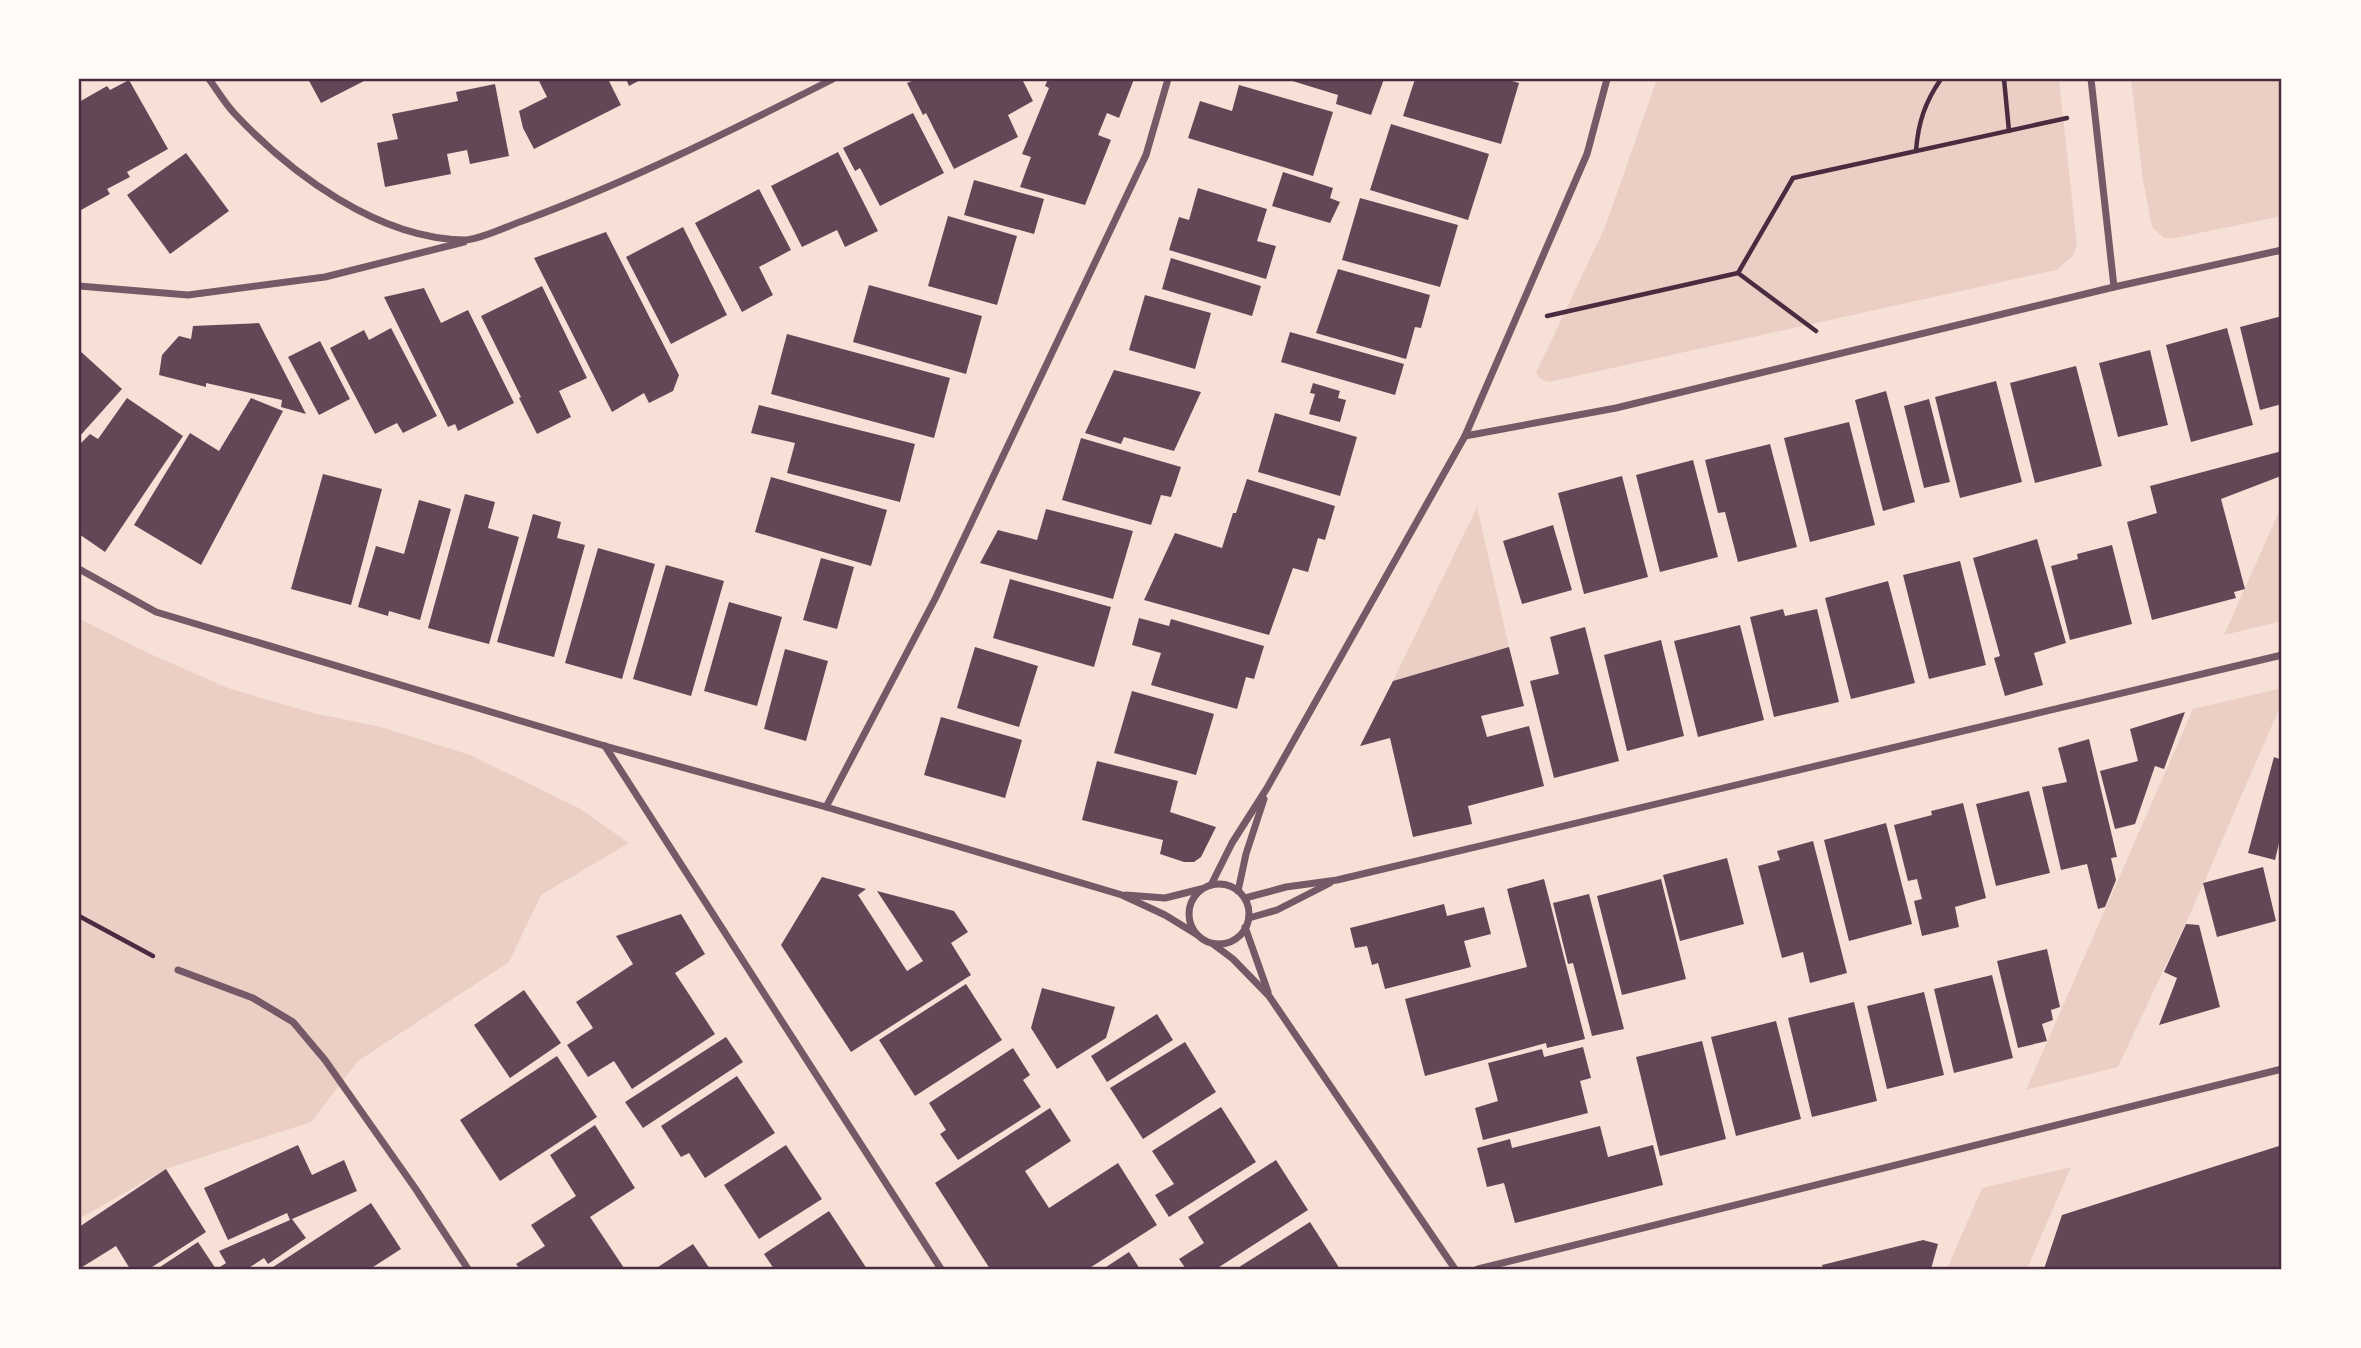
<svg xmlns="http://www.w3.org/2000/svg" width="2361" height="1348" viewBox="0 0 2361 1348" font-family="Karla,sans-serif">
	<rect width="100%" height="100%" fill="#f7e1d7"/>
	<!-- green -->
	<g fill="#ebcfc5">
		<path d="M1657 79H2059L2077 246 2072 257 2056 270 1549 382 1541 379 1536 373 1605 227Z"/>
		<path d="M2131 79H2282V216L2175 238H2164L2152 227 2143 180Z"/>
		<path d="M2282 505V621L2224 635Z"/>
		<path d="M1477 507 1509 647 1393 681Z"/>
		<path d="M79 619 155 656 228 688 313 713 381 727 470 755 579 808 629 843 541 895 509 962 358 1061 311 1122 166 1169 79 1219Z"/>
		<path d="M2282 688V702L2195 903 2118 1067 2026 1090 2193 709Z"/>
		<path d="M2071 1167 2027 1269H1947L1982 1188Z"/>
	</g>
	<!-- building -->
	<g fill="#644757">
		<path d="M308 79H368L321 103Z"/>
		<path d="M538 79H608L621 105 534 149 523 128 519 111 547 97Z"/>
		<path d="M626 79H642L629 86Z"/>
		<path d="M917 79H1022L1033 101 1008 115 1018 137 954 169 926 113 923 115 907 83Z"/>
		<path d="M1048 79H1134L1119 118 1107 113 1098 135 1111 140 1085 205 1020 187 1031 157 1022 154 1049 88 1045 86Z"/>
		<path d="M1286 79H1384L1371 115 1336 104 1338 95Z"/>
		<path d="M1415 79H1505L1519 83 1501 144 1403 116Z"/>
		<path d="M129 80 168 149 127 172 130 177 107 189 110 194 81 210 79 207V102L107 86 110 90Z"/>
		<path d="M495 84 509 156 470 164 467 150 447 154 451 174 385 187 377 143 398 139 392 114 458 101 456 92Z"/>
		<path d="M1239 85 1333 112 1313 176 1188 138 1200 101 1232 111Z"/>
		<path d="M913 113 944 173 880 206 860 168 855 171 843 148Z"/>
		<path d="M1391 124 1489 154 1468 220 1370 190Z"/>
		<path d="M838 152 878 231 845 247 837 230 802 247 771 186Z"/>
		<path d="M186 153 229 211 170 254 127 195Z"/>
		<path d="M1283 172 1333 188 1330 198 1340 202 1330 223 1272 206Z"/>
		<path d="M974 180 1044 199 1034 234 964 215Z"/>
		<path d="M1198 188 1267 209 1257 241 1276 246 1266 279 1169 250 1179 217 1189 220Z"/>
		<path d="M759 189 791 250 759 267 773 295 742 312 695 223Z"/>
		<path d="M1360 198 1458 225 1440 287 1342 260Z"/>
		<path d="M948 216 1017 236 997 305 928 286Z"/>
		<path d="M683 227 727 315 671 344 626 257Z"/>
		<path d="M606 232 679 375 673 391 649 403 644 393 612 412 534 258Z"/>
		<path d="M1171 258 1261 286 1252 316 1162 289Z"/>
		<path d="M1338 269 1430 295 1421 328 1415 327 1406 359 1316 333Z"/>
		<path d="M869 285 982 316 966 374 853 342Z"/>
		<path d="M542 286 587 378 559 391 571 417 537 434 519 398 521 397 481 316Z"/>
		<path d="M424 288 441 323 468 310 514 403 458 431 455 424 448 427 384 297Z"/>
		<path d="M1145 295 1211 313 1195 369 1129 350Z"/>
		<path d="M2282 316V404L2260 410 2240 327Z"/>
		<path d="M259 323 306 414 281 407 282 400 206 383V387L159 375 162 355 179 336 191 339 193 326Z"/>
		<path d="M391 328 437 416 403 433 397 423 375 434 330 348 364 330 369 340Z"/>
		<path d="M2227 328 2253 425 2191 442 2166 345Z"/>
		<path d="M1290 332 1404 364 1395 395 1281 362Z"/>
		<path d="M787 334 950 378 934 438 771 394Z"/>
		<path d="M320 341 350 399 319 415 288 357Z"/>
		<path d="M79 350 122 389 79 437Z"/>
		<path d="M2150 350 2168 425 2118 437 2099 363Z"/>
		<path d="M2076 366 2102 466 2035 483 2010 383Z"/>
		<path d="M1114 370 1201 392 1174 451 1124 437 1121 444 1085 433Z"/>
		<path d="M1996 381 2022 482 1960 498 1935 397Z"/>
		<path d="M1313 383 1340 391 1338 398 1346 400 1340 422 1309 414 1315 394 1310 393Z"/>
		<path d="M1886 391 1915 502 1883 511 1855 400Z"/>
		<path d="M127 398 183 436 105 552 79 534V445L90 434 98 439Z"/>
		<path d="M251 398 283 411 201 565 134 525 190 433 219 451Z"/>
		<path d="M1929 399 1950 482 1924 488 1904 406Z"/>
		<path d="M759 405 915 444 900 502 787 473 795 443 751 433Z"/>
		<path d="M1275 413 1357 437 1340 496 1258 472Z"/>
		<path d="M1849 422 1875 525 1810 542 1784 438Z"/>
		<path d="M1081 438 1181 467 1171 497 1161 495 1151 525 1062 500Z"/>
		<path d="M1770 444 1797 547 1738 562 1725 512 1718 513 1705 460Z"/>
		<path d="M2282 451 2281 476 2221 499 2245 589 2234 592 2236 598 2152 620 2127 522 2157 513 2150 486Z"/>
		<path d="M1693 460 1718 557 1660 572 1636 475Z"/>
		<path d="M323 474 382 489 351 605 291 589Z"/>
		<path d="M1622 476 1648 577 1584 594 1558 493Z"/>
		<path d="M771 477 887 510 871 566 755 532Z"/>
		<path d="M1247 479 1335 506 1325 540 1318 538 1308 572 1293 568 1269 635 1144 600 1175 533 1222 548 1233 513H1236Z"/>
		<path d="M465 494 495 502 488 528 519 537 489 644 428 628Z"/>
		<path d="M419 500 451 509 420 620 389 611 388 616 358 607 376 546 404 554Z"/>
		<path d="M1046 509 1133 531 1113 599 980 563 998 530 1037 540Z"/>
		<path d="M533 514 561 522 557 538 585 545 554 657 497 642Z"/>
		<path d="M1553 525 1572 590 1522 604 1503 541Z"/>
		<path d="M2037 539 2066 643 2034 653 2043 685 2005 696 1994 658 2000 656 1973 558Z"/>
		<path d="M2112 545 2132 624 2070 640 2051 566 2078 559 2077 554Z"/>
		<path d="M598 548 655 564 622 679 565 663Z"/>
		<path d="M821 558 854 567 837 629 803 620Z"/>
		<path d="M1960 561 1986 665 1929 679 1903 575Z"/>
		<path d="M666 565 724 581 691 696 633 679Z"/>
		<path d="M1010 579 1111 607 1094 667 993 638Z"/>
		<path d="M1888 581 1915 683 1851 699 1825 598Z"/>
		<path d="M729 602 782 617 757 706 704 691Z"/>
		<path d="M1783 609 1785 616 1817 609 1839 702 1774 717 1750 617Z"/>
		<path d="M1139 618 1169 626 1171 619 1264 646 1254 679 1246 677 1237 709 1151 685 1161 653 1132 645Z"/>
		<path d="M1740 625 1764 720 1698 737 1674 641Z"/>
		<path d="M1585 627 1619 761 1554 778 1530 681 1559 674 1550 637Z"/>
		<path d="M1661 640 1684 736 1627 751 1604 655Z"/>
		<path d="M975 647 1038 666 1019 727 957 708Z"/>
		<path d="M1509 647 1524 706 1481 716 1487 737 1529 726 1544 786 1468 806 1472 824 1413 837 1390 738 1360 746 1393 681Z"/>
		<path d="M785 649 828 661 806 741 764 729Z"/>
		<path d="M1132 691 1214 714 1196 775 1114 753Z"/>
		<path d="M2185 712 2164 769 2155 766 2135 824 2115 829 2100 771 2138 761 2130 729Z"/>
		<path d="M941 717 1022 740 1005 798 924 775Z"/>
		<path d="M2089 739 2117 857 2111 858 2116 880 2105 907 2098 909 2087 864 2061 870 2042 787 2067 782 2058 748Z"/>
		<path d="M2274 757 2282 760V840L2280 839 2275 860 2248 853Z"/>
		<path d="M1097 761 1178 781 1170 812 1216 827 1201 857 1194 862H1184L1160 854 1163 840 1082 820Z"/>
		<path d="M2029 791 2050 873 1996 886 1976 804Z"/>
		<path d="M1963 803 1986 898 1955 907 1959 927 1922 936 1914 901 1922 899 1917 879 1908 881 1894 825 1932 815 1931 811Z"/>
		<path d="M1886 823 1912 924 1849 941 1824 840Z"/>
		<path d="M1813 841 1847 973 1810 983 1803 952 1782 958 1758 866 1780 860 1777 851Z"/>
		<path d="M1727 858 1744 924 1680 941 1663 875Z"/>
		<path d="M2263 867 2276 921 2217 937 2203 883Z"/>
		<path d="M822 877 866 889 858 895 907 971 923 961 877 891 954 911 968 932 951 943 971 975 851 1052 781 945Z"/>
		<path d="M1544 879 1585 1039 1547 1048 1546 1043 1425 1076 1405 999 1527 967 1507 889Z"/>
		<path d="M1661 879 1686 979 1622 995 1597 896Z"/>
		<path d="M1589 894 1624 1029 1592 1036 1573 963 1568 964 1553 903Z"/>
		<path d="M1444 904 1447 916 1484 907 1491 934 1464 941 1471 967 1385 989 1378 963 1372 965 1367 946 1355 948 1350 928Z"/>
		<path d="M681 914 705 954 675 973 715 1034 632 1089 614 1061 588 1077 567 1045 593 1028 576 1002 633 964 616 936Z"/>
		<path d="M2186 924 2199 925 2220 1007 2159 1025 2177 978 2164 972Z"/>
		<path d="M2047 949 2060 1007 2051 1010 2053 1020 2042 1024 2047 1041 2018 1048 1997 961Z"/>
		<path d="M1992 975 2013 1058 1954 1073 1934 989Z"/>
		<path d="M966 984 1002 1040 915 1096 879 1040Z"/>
		<path d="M1042 988 1115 1007 1106 1038 1057 1069 1031 1028Z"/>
		<path d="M524 990 561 1043 510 1078 474 1025Z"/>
		<path d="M1924 992 1944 1075 1887 1089 1867 1006Z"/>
		<path d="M1854 1002 1877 1101 1812 1117 1788 1018Z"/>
		<path d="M1157 1014 1173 1040 1107 1082 1091 1056Z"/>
		<path d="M1776 1021 1801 1119 1736 1136 1711 1037Z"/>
		<path d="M726 1037 743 1062 643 1128 625 1102Z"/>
		<path d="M1702 1041 1726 1139 1660 1156 1636 1057Z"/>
		<path d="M1185 1042 1216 1092 1143 1139 1110 1088Z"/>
		<path d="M1583 1047 1591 1078 1580 1081 1588 1113 1483 1140 1475 1108 1498 1101 1488 1063 1542 1049 1544 1057Z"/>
		<path d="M1013 1048 1030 1075 1023 1080 1041 1107 958 1160 940 1134 946 1130 929 1103Z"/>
		<path d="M557 1056 597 1117 500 1181 460 1120Z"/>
		<path d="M737 1076 775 1133 705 1178 689 1153 681 1157 661 1126Z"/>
		<path d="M1221 1107 1256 1162 1169 1217 1155 1195 1174 1184 1152 1151Z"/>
		<path d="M1050 1108 1071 1141 1025 1171 1049 1208 1118 1163 1157 1225 1088 1269H990L935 1183Z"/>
		<path d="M595 1125 635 1188 590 1217 624 1268 520 1269 516 1264 545 1246 531 1225 576 1196 550 1155Z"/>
		<path d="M1600 1126 1608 1157 1653 1145 1663 1185 1515 1223 1504 1183 1487 1187 1477 1148 1510 1139 1512 1148Z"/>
		<path d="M298 1145 312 1175 344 1160 357 1191 292 1219 306 1238 268 1264 264 1258 247 1269H217L226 1263 219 1251 290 1220 287 1213 228 1240 204 1188Z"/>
		<path d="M786 1145 822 1199 759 1239 724 1185Z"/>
		<path d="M2282 1145V1269H2044L2062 1215Z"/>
		<path d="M1276 1160 1308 1210 1216 1269H1186L1179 1259 1204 1243 1188 1217Z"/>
		<path d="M166 1169 206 1232 149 1269H130L116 1246 79 1269V1227Z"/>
		<path d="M371 1203 401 1249 370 1269H270Z"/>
		<path d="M829 1211 867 1269H774L764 1254Z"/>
		<path d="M1310 1222 1340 1269H1236Z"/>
		<path d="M1923 1240 1938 1244 1931 1269H1823L1822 1265Z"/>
		<path d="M198 1242 216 1269H157Z"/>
		<path d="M693 1244 710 1269H655Z"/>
		<path d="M1129 1252 1140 1269H1103Z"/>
	</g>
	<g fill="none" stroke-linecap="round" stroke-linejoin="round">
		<!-- path -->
		<g stroke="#4a2c40" stroke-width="4.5">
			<path d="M2004 79 2009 131"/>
			<path d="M1916 151C1918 123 1925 102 1941 79"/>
			<path d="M1738 273 1816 331"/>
			<path d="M1547 316 1738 273 1793 178 2067 118"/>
			<path d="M79 916 153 956"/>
		</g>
		<!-- minor -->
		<g stroke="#755966" stroke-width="7">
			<path d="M209 79C217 90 225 103 234 113 291 174 378 239 465 240 480 240 510 225 525 220 631 181 732 130 833 79"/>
			<path d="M2091 79 2114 287"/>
			<path d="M79 286 188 295 325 277 464 242"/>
			<path d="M1465 436 1616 408 2114 287 2282 250"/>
			<path d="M79 569 156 612 605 746 826 807 1122 895 1165 915 1196 934"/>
			<path d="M605 746 941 1269"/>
			<path d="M826 807 936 597 1146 155 1168 79"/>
			<circle cx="1219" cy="914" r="30"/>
			<path d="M1211 885 1232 843 1267 788 1465 436 1587 154 1607 79"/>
			<path d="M1238 891 1246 854 1264 799"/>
			<path d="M1126 895 1165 898 1201 889"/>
			<path d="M1245 898 1286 887 1337 880 2282 655"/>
			<path d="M1249 918 1277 910 1330 883"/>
			<path d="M1245 927 1268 992"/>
			<path d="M1213 944 1233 959 1269 996 1455 1269"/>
			<path d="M178 970 253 998 293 1022 325 1060 415 1188 468 1269"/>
			<path d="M1478 1269 2282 1069"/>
		</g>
	</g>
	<!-- border -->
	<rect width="2361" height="1348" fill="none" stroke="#fffaf5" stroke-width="161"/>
	<rect x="80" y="80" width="2200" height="1188" fill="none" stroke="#4a2c40" stroke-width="2.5"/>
</svg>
